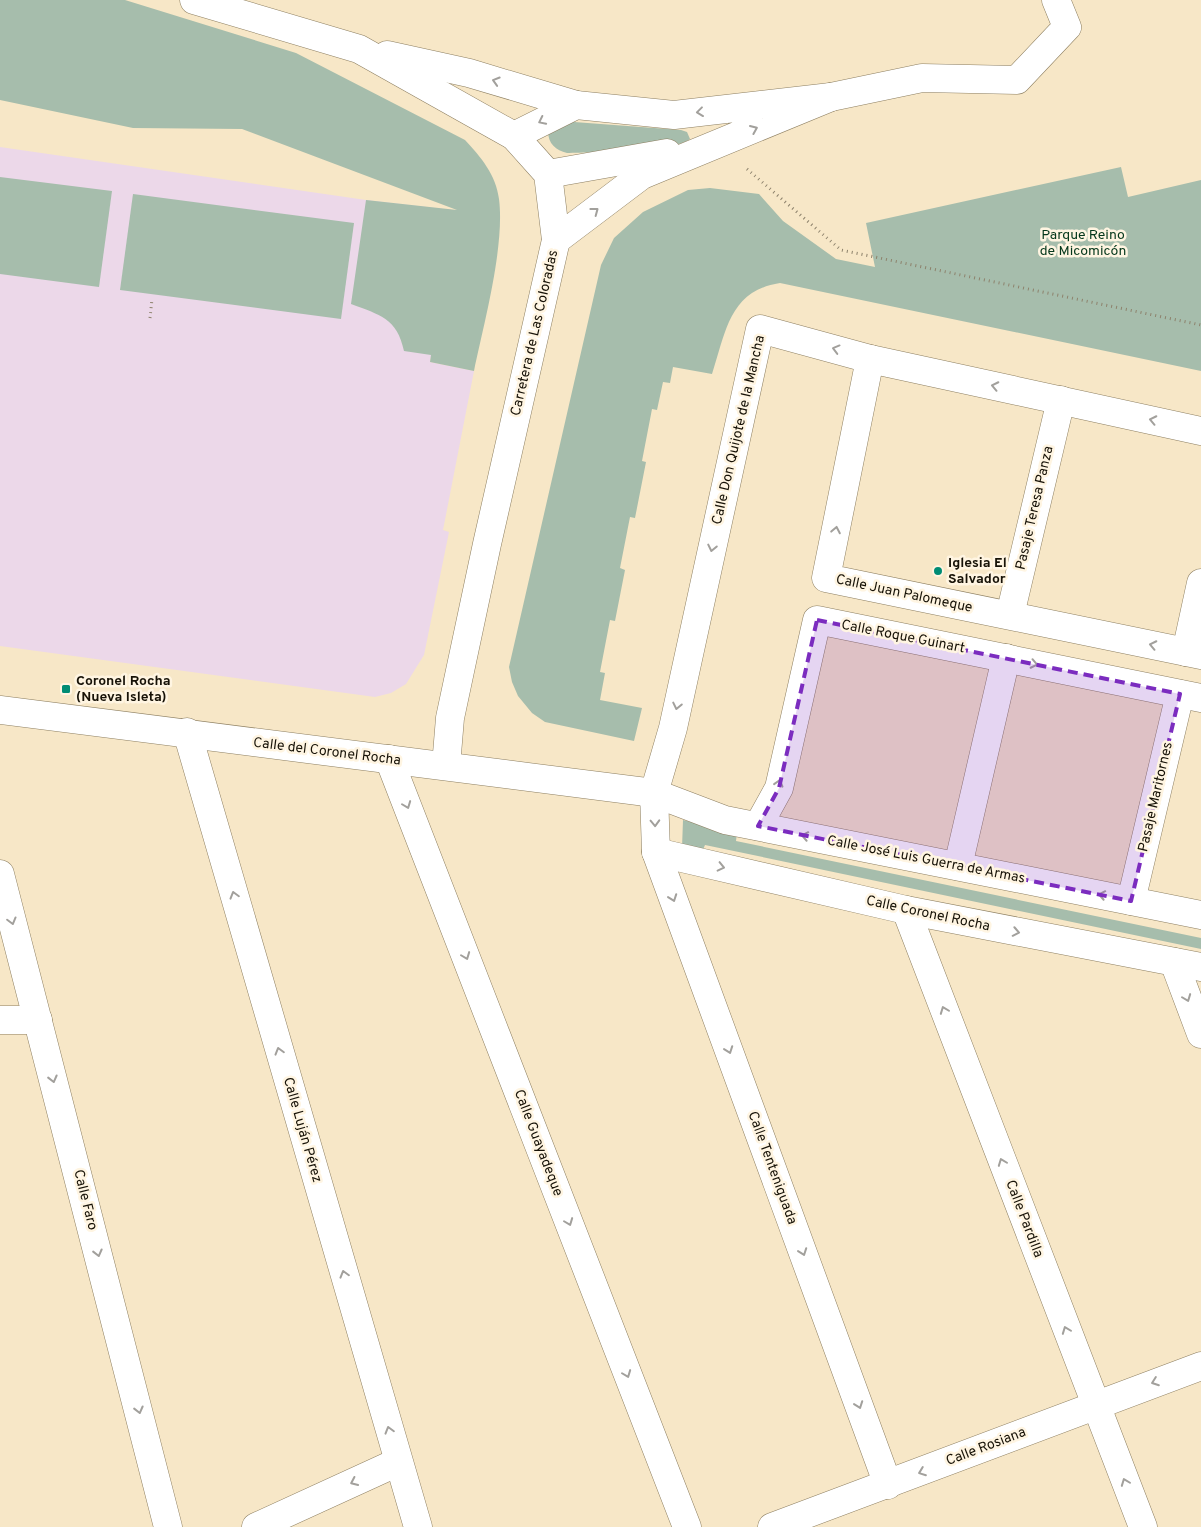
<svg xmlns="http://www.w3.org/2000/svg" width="1201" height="1527" viewBox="0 0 1201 1527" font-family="Overpass,sans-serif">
	<rect width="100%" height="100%" fill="#f7e7c7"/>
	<!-- education -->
	<path fill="#ecd8e9" d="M0 147 366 200 460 211 430 362 474 371 443 530 449 532 424 655 406 684 391 693 375 697 0 646Z"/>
	<!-- green -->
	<g fill="#a6bdac">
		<path d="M0 0H125L296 53 465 140C481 157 496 175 499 199 505 246 484 323 474 371L430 362 431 355 404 351C397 318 380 315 351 304L366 200 457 210 242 129 133 128 0 100Z"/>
		<path d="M574 122 681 130 687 132 690 139C671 153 594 152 567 153 556 150 548 144 548 131L557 124Z"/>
		<path d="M1121 167 1128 197 1201 180V371L780 283C729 291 726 332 712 374L673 367 670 383 663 382 657 410 652 409 642 461 646 462 635 518 630 517 620 568 625 570 615 621 610 620 600 672 605 673 600 700 642 708 634 741 545 722 532 713 518 696 512 682 509 667 601 265 614 238 643 212 688 190 710 188 759 194 783 221 836 259 875 267 866 223Z"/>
		<path d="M0 177 112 191 99 287 0 274Z"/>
		<path d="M133 194 354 223 341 319 120 290Z"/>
		<path d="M683 820 737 833 736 841 1201 938V949L705 845 702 852 682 848Z"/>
	</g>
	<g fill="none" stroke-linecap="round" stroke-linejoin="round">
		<!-- minor casing -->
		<g stroke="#8d7f61" stroke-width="29">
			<g id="minor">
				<path d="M194 0 359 49 514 136 548 174 556 240 487 544 450 718 446 766"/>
				<path d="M387 55 469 73 576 105"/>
				<path d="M831 97 922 78 1017 80 1067 27 1056 0"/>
				<path d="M514 136 576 105 674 115 831 97 642 175 556 240"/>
				<path d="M548 174 667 153"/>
				<path d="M870 359 826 578 1201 655"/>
				<path d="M1010 615 1061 400"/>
				<path d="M1186 652 1201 583"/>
				<path d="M0 710 654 793 725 820 1201 915"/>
				<path d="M187 732 418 1527"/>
				<path d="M389 759 687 1527"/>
				<path d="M758 826 779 788 817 620 1201 698"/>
				<path d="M656 852 906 910 1201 967"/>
				<path d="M958 866 1006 658"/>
				<path d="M0 874 168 1527"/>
				<path d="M1131 901 1180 694"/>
				<path d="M906 910 1143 1527"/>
				<path d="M1174 962 1201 1034"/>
				<path d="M0 1020H38"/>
				<path d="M888 1485 656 852 654 793 673 728 760 329 870 359 1201 431"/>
				<path d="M256 1527 398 1462"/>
				<path d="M772 1527 1201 1366"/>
			</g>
		</g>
		<!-- path -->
		<g stroke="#8d826c" stroke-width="3" stroke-dasharray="1 4" stroke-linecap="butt">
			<path d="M747 169 841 250 1201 325"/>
			<path d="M150 318 152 299"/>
		</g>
		<!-- minor -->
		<use href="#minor" stroke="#fff" stroke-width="28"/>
	</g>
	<!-- one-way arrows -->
	<defs><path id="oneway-chevron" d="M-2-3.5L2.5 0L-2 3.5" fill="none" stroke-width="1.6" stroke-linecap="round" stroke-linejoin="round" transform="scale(1.25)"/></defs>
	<g stroke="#a2a09c">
		<use href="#oneway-chevron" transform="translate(496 81) rotate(-163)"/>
		<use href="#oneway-chevron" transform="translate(700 112) rotate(173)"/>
		<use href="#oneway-chevron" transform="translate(542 121) rotate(154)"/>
		<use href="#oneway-chevron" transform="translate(754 129) rotate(-23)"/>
		<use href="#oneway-chevron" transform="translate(595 211) rotate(-37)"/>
		<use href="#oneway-chevron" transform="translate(836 349) rotate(-165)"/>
		<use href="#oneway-chevron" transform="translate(995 386) rotate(-168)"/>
		<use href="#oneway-chevron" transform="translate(1153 420) rotate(-168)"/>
		<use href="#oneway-chevron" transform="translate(836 530) rotate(-79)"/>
		<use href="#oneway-chevron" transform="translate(712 548) rotate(102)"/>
		<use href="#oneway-chevron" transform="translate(1153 645) rotate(-168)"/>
		<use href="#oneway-chevron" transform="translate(1034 664) rotate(12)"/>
		<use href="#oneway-chevron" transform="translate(677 706) rotate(102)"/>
		<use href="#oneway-chevron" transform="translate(779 783) rotate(-73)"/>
		<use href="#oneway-chevron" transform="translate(407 805) rotate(69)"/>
		<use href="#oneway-chevron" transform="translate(655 823) rotate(88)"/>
		<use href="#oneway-chevron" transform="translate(805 836) rotate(-169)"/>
		<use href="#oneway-chevron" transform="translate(721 867) rotate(13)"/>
		<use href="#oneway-chevron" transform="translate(234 895) rotate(-106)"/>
		<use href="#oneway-chevron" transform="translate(1102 895) rotate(-169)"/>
		<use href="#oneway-chevron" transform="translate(673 898) rotate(70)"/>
		<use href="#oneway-chevron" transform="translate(12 921) rotate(75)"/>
		<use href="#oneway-chevron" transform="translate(1016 932) rotate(11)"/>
		<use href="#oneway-chevron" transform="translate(466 956) rotate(69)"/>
		<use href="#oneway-chevron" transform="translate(1187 998) rotate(69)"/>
		<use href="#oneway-chevron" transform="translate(944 1010) rotate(-111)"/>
		<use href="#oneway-chevron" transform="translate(729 1050) rotate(70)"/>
		<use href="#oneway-chevron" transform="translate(279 1051) rotate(-106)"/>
		<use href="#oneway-chevron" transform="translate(53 1079) rotate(76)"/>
		<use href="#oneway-chevron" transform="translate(1002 1162) rotate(-111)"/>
		<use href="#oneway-chevron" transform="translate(569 1222) rotate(69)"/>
		<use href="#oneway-chevron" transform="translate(803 1252) rotate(70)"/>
		<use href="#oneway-chevron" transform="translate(98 1253) rotate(76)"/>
		<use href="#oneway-chevron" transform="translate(344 1274) rotate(-106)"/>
		<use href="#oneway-chevron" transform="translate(1066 1330) rotate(-111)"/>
		<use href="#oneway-chevron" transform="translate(627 1374) rotate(69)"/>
		<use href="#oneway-chevron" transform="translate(1155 1382) rotate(160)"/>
		<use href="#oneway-chevron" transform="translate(859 1405) rotate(70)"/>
		<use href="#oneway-chevron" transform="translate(139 1410) rotate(76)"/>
		<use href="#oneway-chevron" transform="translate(389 1430) rotate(-106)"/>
		<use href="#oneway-chevron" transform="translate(922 1472) rotate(159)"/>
		<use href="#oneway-chevron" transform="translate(354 1482) rotate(155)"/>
		<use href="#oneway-chevron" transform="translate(1125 1482) rotate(-111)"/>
	</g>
	<!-- marked area -->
	<path fill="#7b2cbf" fill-opacity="0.2" stroke="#7b2cbf" stroke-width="4" stroke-dasharray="10 6" stroke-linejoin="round" d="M817 620 1180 694 1131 901 758 826 779 788Z"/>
	<!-- markers -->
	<g fill="#008c74" stroke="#fff5e2" stroke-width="2">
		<circle cx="938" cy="571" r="5"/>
		<rect x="61" y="684" width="10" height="10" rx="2.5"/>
	</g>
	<g text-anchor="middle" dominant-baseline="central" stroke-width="5" stroke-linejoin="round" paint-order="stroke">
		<!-- park labels -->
		<g font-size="14" fill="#04371b" stroke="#fff5e2">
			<text x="1083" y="235">Parque Reino<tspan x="1083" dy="16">de Micomicón</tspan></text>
		</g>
		<!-- street labels -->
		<g font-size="14" fill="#171207" stroke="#fff5e2">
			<text transform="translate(535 333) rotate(-77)">Carretera de Las Coloradas</text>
			<text transform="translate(739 430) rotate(-77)">Calle Don Quijote de la Mancha</text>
			<text transform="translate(1035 508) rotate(-77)">Pasaje Teresa Panza</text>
			<text transform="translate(904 594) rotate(12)">Calle Juan Palomeque</text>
			<text transform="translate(903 637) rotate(11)">Calle Roque Guinart</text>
			<text transform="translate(327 752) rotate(7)">Calle del Coronel Rocha</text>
			<text transform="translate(1156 797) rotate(-77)">Pasaje Maritornes</text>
			<text transform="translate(926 860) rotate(11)">Calle José Luis Guerra de Armas</text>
			<text transform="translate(928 914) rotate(12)">Calle Coronel Rocha</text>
			<text transform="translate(302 1130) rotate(74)">Calle Luján Pérez</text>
			<text transform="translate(538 1143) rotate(69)">Calle Guayadeque</text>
			<text transform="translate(772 1168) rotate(70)">Calle Tenteniguada</text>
			<text transform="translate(85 1200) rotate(76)">Calle Faro</text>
			<text transform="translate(1024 1219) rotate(69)">Calle Pardilla</text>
			<text transform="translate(986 1447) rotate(-21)">Calle Rosiana</text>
		</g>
		<!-- poi labels -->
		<g font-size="14" font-weight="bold" fill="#171207" stroke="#fff5e2" text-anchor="start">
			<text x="948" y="563">Iglesia El<tspan x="948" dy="16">Salvador</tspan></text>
			<text x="76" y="681">Coronel Rocha<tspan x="76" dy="16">(Nueva Isleta)</tspan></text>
		</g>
	</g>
</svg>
